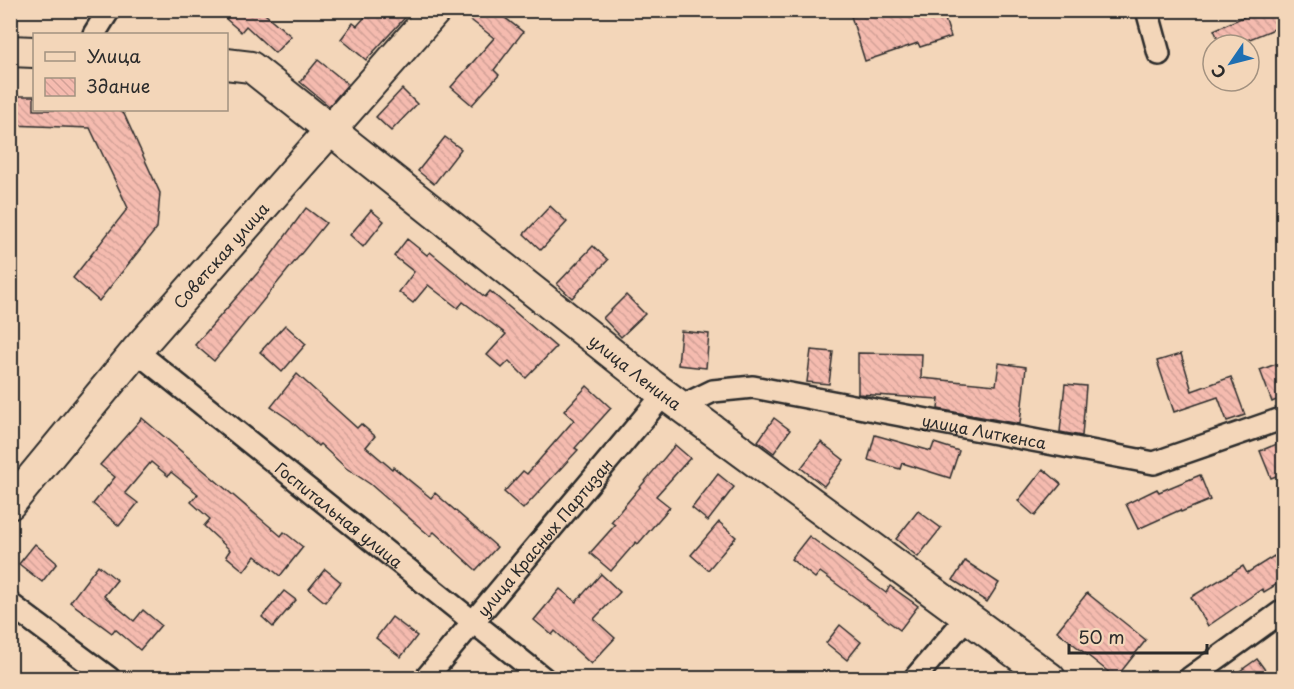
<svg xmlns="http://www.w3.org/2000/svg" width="1294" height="689" viewBox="0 0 1294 689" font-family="'Playpen Sans',sans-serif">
	<defs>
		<pattern id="building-back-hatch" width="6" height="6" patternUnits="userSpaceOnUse" patternTransform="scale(1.5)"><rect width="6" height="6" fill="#f5bbaf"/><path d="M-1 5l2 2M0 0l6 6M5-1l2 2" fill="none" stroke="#d2a197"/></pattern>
	</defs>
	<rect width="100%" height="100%" fill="#f3d6b9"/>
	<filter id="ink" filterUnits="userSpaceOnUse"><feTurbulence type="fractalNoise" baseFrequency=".0167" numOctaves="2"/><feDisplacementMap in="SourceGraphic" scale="12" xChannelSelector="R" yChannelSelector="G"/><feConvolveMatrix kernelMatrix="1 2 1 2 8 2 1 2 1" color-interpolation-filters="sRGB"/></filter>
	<g filter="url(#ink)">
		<!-- building -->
		<g fill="url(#building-back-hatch)" stroke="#2b2b2b" stroke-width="1.5">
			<path d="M229 10H260L291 36 275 53 246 26 241 32 226 19 232 13Z"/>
			<path d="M371 10H412L366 60 341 39 353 23 357 26Z"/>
			<path d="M458 10H507L503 16 523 32 494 70 499 75 472 105 451 87 494 38Z"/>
			<path d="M866 10H942L951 37 920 47 918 43 865 61 851 16Z"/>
			<path d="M1259 10H1284V25L1235 45H1221L1214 30Z"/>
			<path d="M318 60 348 84 329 106 300 82Z"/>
			<path d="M402 89 417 104 391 131 376 117Z"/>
			<path d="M10 96H34V110H117L124 114 160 193 157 228 99 301 73 278 128 208 90 128 10 125Z"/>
			<path d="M445 137 461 149 434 184 418 171Z"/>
			<path d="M550 206 567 222 541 250 524 234Z"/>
			<path d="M306 208 326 223 214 361 195 345 261 269Z"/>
			<path d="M371 210 384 221 363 247 350 235Z"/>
			<path d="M407 239 427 255 430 252 485 297 490 291 556 347 526 378 509 361 502 368 487 355 506 334 463 302 458 308 428 285 413 303 399 292 414 272 394 256Z"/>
			<path d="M593 246 608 260 572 298 557 284Z"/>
			<path d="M626 295 645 314 621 337 603 318Z"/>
			<path d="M285 325 306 344 282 372 260 352Z"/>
			<path d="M681 331 709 334 706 368 678 365Z"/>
			<path d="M811 350 833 352 829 384 807 382Z"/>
			<path d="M858 353 922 354 921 378 996 385 999 363 1026 367 1020 424 938 409 939 399 858 394Z"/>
			<path d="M1181 354 1192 391 1231 377 1245 415 1227 421 1218 397 1174 412 1157 361Z"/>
			<path d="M1284 361V397L1272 402 1260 370Z"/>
			<path d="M297 374 357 428 361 424 375 436 366 447 392 469 393 467 431 498 435 493 497 547 476 570 434 532 430 536 370 484 346 468 320 444 318 446 290 420 271 407Z"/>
			<path d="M1065 384 1086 386 1082 436 1060 432Z"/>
			<path d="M587 386 611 408 575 448 578 450 523 509 504 492 523 471 527 474 574 420 564 411Z"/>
			<path d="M142 418 281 536 284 532 303 547 280 576 255 556 244 571 226 556 230 550 204 526 210 519 191 502 198 494 171 472 168 476 151 462 125 493 138 503 119 526 93 504 115 477 100 465Z"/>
			<path d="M774 418 790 430 774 453 758 441Z"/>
			<path d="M875 435 931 451 934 443 959 451 950 478 902 463 900 469 868 460Z"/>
			<path d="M1284 441V473L1271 478 1260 451Z"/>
			<path d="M821 442 844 460 824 486 801 468Z"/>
			<path d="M675 445 690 458 656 496 670 507 638 544 636 542 611 571 590 553 615 525 611 522Z"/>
			<path d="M1043 469 1061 484 1035 516 1018 501Z"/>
			<path d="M718 474 734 487 708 521 692 508Z"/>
			<path d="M1200 475 1210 500 1181 512 1180 510 1138 529 1126 504 1157 489 1159 492Z"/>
			<path d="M918 511 941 528 918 557 896 539Z"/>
			<path d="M719 522 736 537 708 570 691 555Z"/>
			<path d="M809 536 886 593 890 586 918 606 900 630 820 572 815 578 791 559Z"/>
			<path d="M35 544 57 563 42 582 19 564Z"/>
			<path d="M1274 556 1284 571V580L1264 592 1262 589 1208 626 1191 597 1243 566 1247 573Z"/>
			<path d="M965 561 999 583 987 602 953 580Z"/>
			<path d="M98 565 117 580 104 596 134 621 143 610 161 625 140 650 115 629 112 633 70 602Z"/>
			<path d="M325 569 341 582 325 602 309 589Z"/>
			<path d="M601 574 620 592 594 619 615 638 591 664 555 631 552 635 534 620 560 589 576 602Z"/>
			<path d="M284 591 296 600 273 627 262 617Z"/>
			<path d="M1087 593 1146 640 1116 678 1057 631Z"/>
			<path d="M392 617 417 636 401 657 376 638Z"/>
			<path d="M840 625 861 642 847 660 826 643Z"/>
			<path d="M1257 659 1271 678H1230Z"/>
		</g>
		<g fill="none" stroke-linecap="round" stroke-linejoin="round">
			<!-- street casing -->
			<g stroke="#2b2b2b" stroke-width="26">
				<g id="street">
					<path d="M1147 10 1159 54"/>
					<path d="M94 34 109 10"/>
					<path id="s1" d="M136 351 543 678"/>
					<path id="s2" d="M682 406 713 391 753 387 1154 463 1284 418"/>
					<path d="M10 604 109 678"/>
					<path id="s3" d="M426 678 664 394"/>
					<path d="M915 678 968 616"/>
					<path d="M1190 678 1284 610"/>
				</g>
			</g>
			<!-- secondary casing -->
			<g stroke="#2b2b2b" stroke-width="34">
				<g id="secondary">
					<path d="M10 51 34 52"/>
					<path id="s4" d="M226 64 251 67 653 386 1050 678"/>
					<path id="s5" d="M10 504 136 351 436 10"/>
				</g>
			</g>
			<!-- street -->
			<use href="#street" stroke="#f3d6b9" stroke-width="21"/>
			<!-- secondary -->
			<use href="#secondary" stroke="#f3d6b9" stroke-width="30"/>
		</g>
	</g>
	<g text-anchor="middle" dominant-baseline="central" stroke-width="4.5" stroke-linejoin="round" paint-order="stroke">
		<!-- street labels -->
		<g font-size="16" fill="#2b2b2b" stroke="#f3d6b9">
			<text stroke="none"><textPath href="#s5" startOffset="326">Советская улица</textPath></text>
			<text stroke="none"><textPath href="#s4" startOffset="516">улица Ленина</textPath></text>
			<text stroke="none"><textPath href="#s2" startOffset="310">улица Литкенса</textPath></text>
			<text stroke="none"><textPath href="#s1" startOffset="261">Госпитальная улица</textPath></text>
			<text stroke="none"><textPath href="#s3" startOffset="184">улица Красных Партизан</textPath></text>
		</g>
	</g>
	<!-- margin -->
	<rect width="1294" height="689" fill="none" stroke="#f3d6b9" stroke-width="36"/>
	<rect x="18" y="18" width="1258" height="653" fill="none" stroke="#2b2b2b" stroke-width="2" filter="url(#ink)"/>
	<!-- legend -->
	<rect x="33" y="33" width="195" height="78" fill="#f3d6b9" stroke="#a39280" stroke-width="1.5"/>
	<rect x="45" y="52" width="30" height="9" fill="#f3d6b9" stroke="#a39280" stroke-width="1.5"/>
	<text x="87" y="63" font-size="18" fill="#2b2b2b">Улица</text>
	<rect x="45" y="78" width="30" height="18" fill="url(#building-back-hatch)" stroke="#a39280" stroke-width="1.5"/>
	<text x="87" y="93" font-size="18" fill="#2b2b2b">Здание</text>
	<!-- north arrow -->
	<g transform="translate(1231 63) rotate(235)"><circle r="28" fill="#f3d6b9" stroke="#a39280" stroke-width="1.5"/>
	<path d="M0-4.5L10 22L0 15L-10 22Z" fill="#1f6fb2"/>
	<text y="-9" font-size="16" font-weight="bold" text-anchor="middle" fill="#2b2b2b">С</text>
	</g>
	<!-- scale -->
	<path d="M1069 644v9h138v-9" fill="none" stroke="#2b2b2b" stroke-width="3"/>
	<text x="1078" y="644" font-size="18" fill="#2b2b2b" stroke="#f3d6b9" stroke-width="4.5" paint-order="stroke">50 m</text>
</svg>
